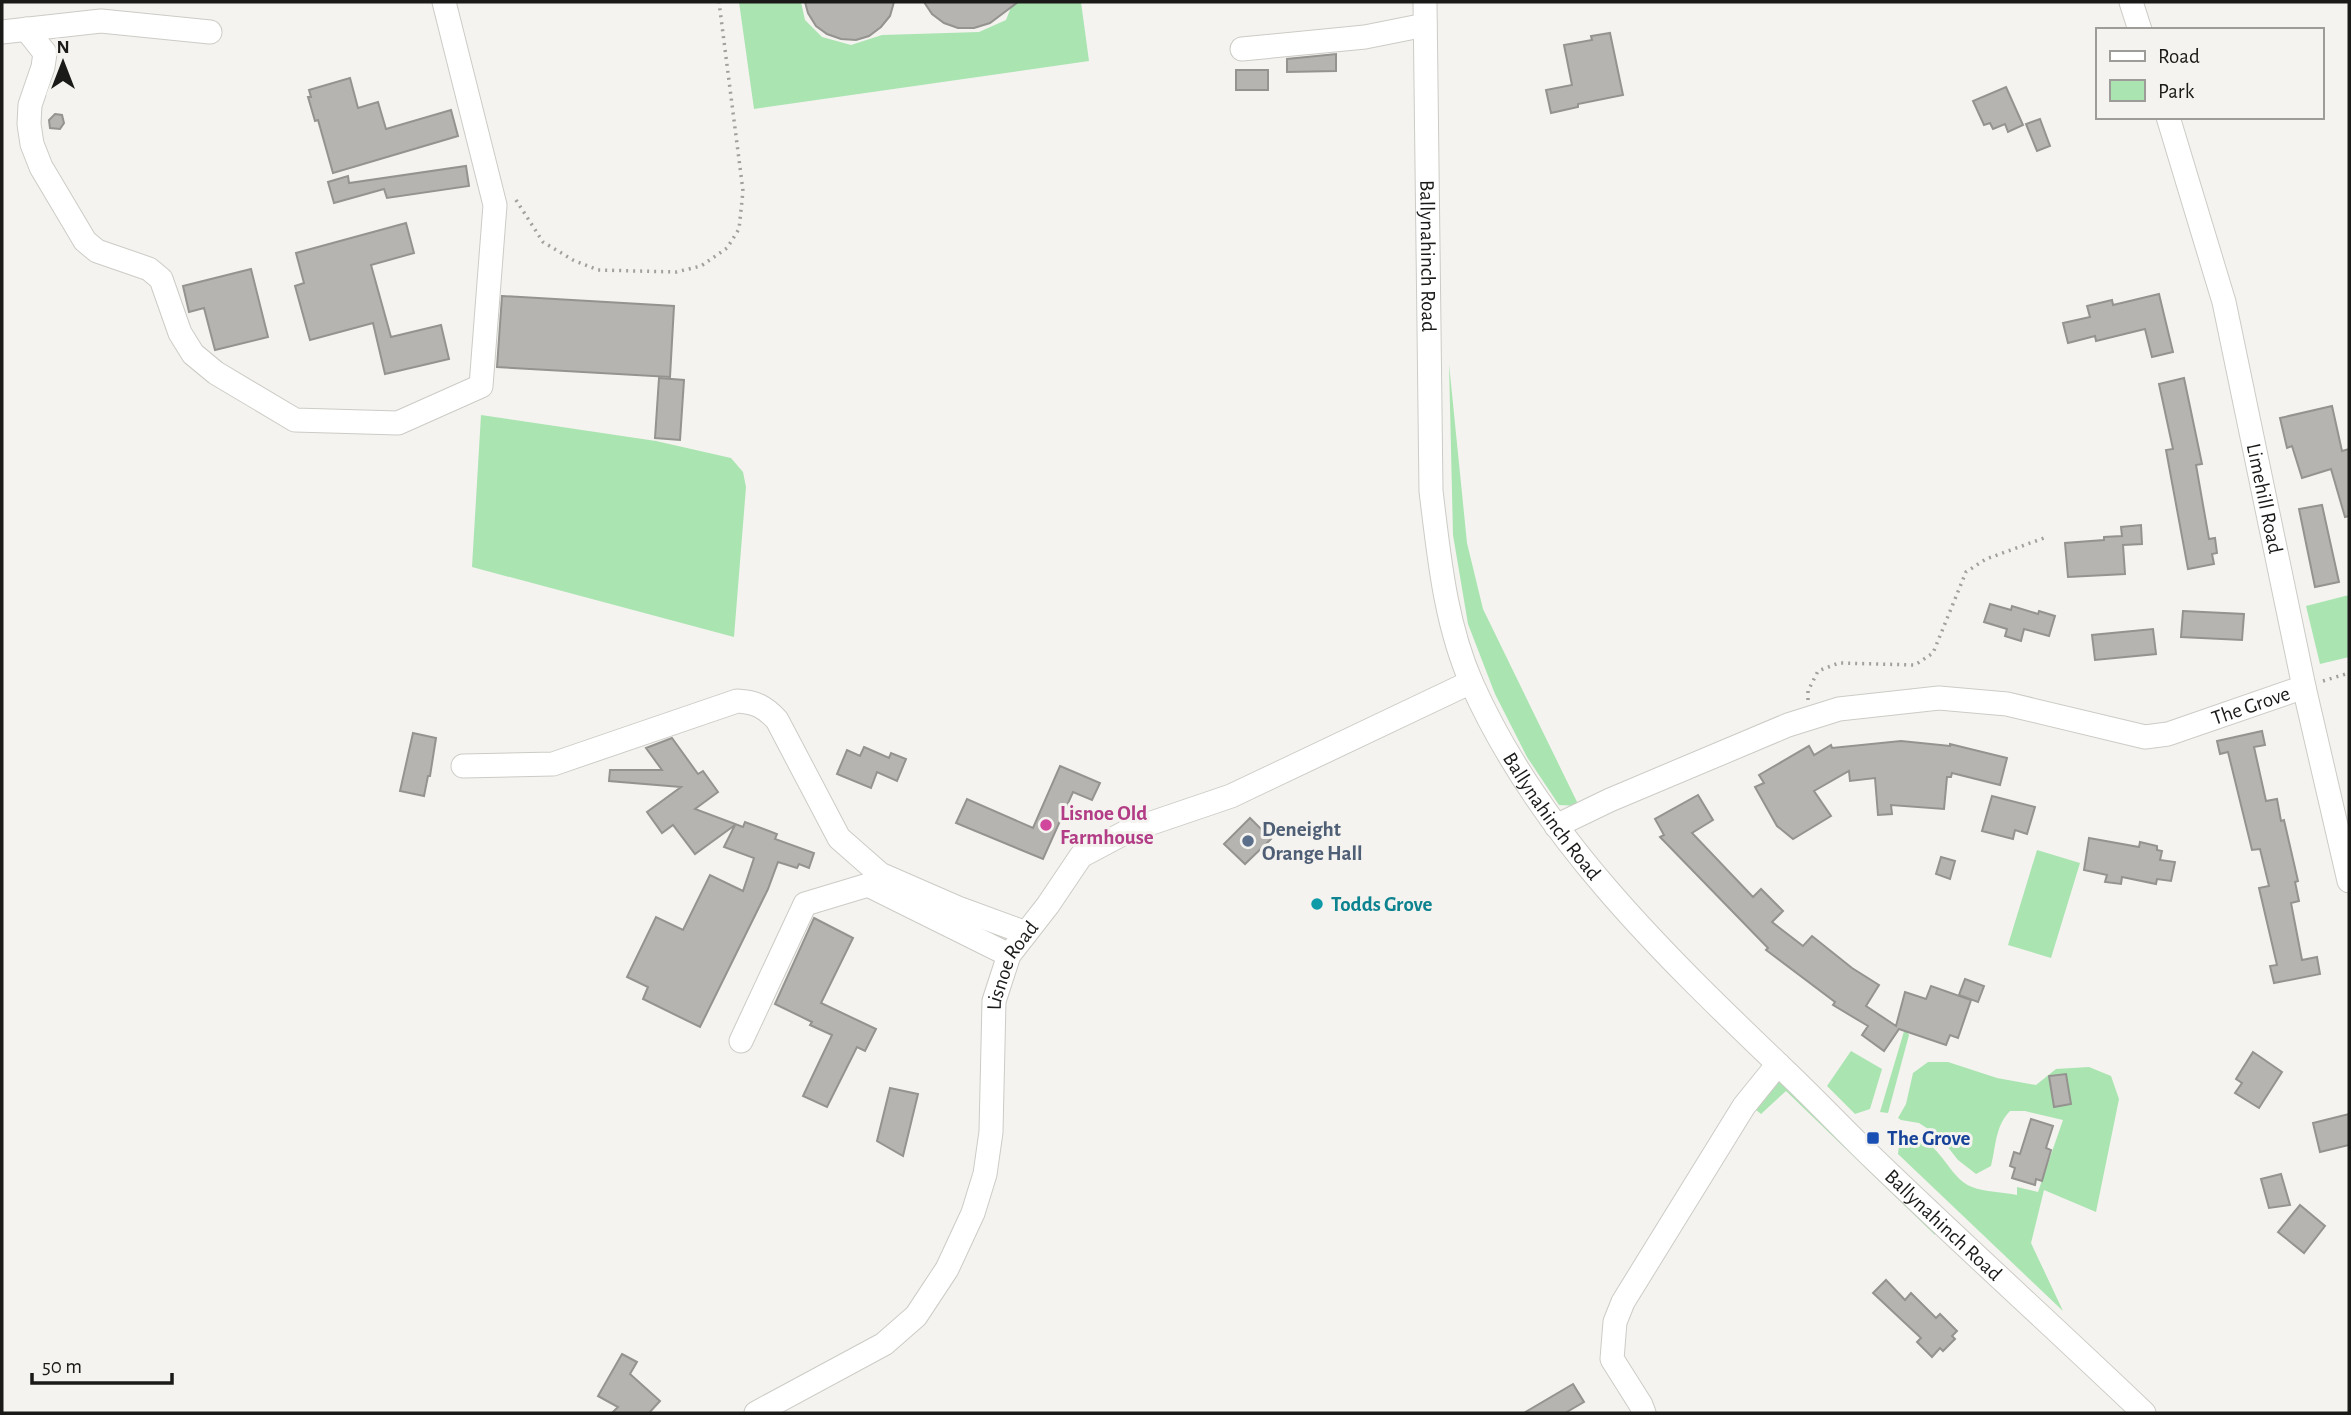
<svg xmlns="http://www.w3.org/2000/svg" width="2351" height="1415" viewBox="0 0 2351 1415" font-family="'Alegreya Sans',sans-serif">
	<rect width="100%" height="100%" fill="#f4f3ef"/>
	<!-- green -->
	<g fill="#aae4b1">
		<path d="M739 2H801L805 20 822 37 851 45 882 35 979 32 1006 20 1013 2H1081L1089 61 754 109Z"/>
		<path d="M1449 364 1467 543 1483 609 1579 806 1559 805 1527 757 1495 694 1468 624 1453 535Z"/>
		<path d="M481 415 656 441 731 458 743 472 746 487 734 637 472 567Z"/>
		<path d="M2349 595V657L2320 664 2306 606Z"/>
		<path d="M2037 850 2080 863 2051 958 2008 945Z"/>
		<path d="M1905 1028 1909 1035 1888 1113 1880 1112Z"/>
		<path d="M1851 1051 1882 1069 1870 1109 1855 1114 1827 1086Z"/>
		<path d="M1928 1062H1948L1997 1078 2036 1085 2056 1069 2089 1067 2111 1076 2119 1099 2096 1212 2044 1190 2031 1243 2063 1311 1898 1154 1899 1146 1908 1138C1939 1135 1947 1178 1972 1187 1985 1192 2003 1192 2017 1195V1187L2038 1192 2063 1120 2025 1111H2010C1995 1126 1996 1147 1991 1166L1976 1174 1958 1160 1939 1136 1919 1123 1901 1120 1898 1118 1906 1104 1913 1073Z"/>
		<path d="M1776 1080 1792 1088 1935 1227V1235L1786 1091 1761 1114 1750 1105Z"/>
	</g>
	<!-- building -->
	<g fill="#b6b4b0" stroke="#94938f" stroke-width="2">
		<path d="M805 2H894L890 16 881 27 869 36 856 40 841 39 827 34 816 26 808 13Z"/>
		<path d="M924 2H1018L990 23 974 28H958L944 23 932 14Z"/>
		<path d="M1610 33 1623 95 1578 104V107L1551 113 1546 90 1572 85 1564 45 1592 40 1591 36Z"/>
		<path d="M1336 54V71L1287 72V59Z"/>
		<rect x="1236" y="70" width="32" height="20"/>
		<path d="M350 78 358 108 378 102 386 129 451 110 458 136 333 173 318 120 315 121 308 97H311L309 90Z"/>
		<path d="M2006 87 2023 125 2008 132 2005 124 1993 129 1990 123 1984 125 1973 101Z"/>
		<path d="M55 114 62 115 64 123 60 129 50 128 49 120Z"/>
		<path d="M2040 119 2050 146 2037 151 2026 124Z"/>
		<path d="M466 166 469 186 387 198 384 189 334 203 328 182 348 176 349 183Z"/>
		<path d="M406 223 414 253 371 265 391 337 441 325 449 359 385 374 373 323 310 340 295 286 304 283 296 253Z"/>
		<path d="M251 269 268 337 215 350 204 308 189 312 183 286Z"/>
		<path d="M2159 294 2173 352 2152 357 2145 329 2096 341 2095 336 2068 343 2063 323 2090 317 2087 306 2112 300 2113 305Z"/>
		<path d="M502 296 674 306 670 377 497 367Z"/>
		<path d="M659 378 684 380 680 440 655 438Z"/>
		<path d="M2184 378 2202 464 2196 465 2209 539 2215 538 2217 553 2212 554 2214 564 2188 569 2166 450 2173 449 2159 384Z"/>
		<path d="M2332 406 2342 451 2349 449V516L2345 517 2331 469 2302 478 2292 446 2287 448 2280 418Z"/>
		<path d="M2322 505 2339 582 2315 587 2299 509Z"/>
		<path d="M2141 525 2142 544 2123 545 2125 574 2068 577 2065 543 2104 540V537L2122 536 2121 527Z"/>
		<path d="M1990 604 2011 610 2012 606 2038 614 2039 611 2055 616 2049 636 2024 629 2021 641 2005 636 2007 629 1984 622Z"/>
		<path d="M2183 611 2244 614 2242 640 2181 637Z"/>
		<path d="M2153 629 2156 654 2095 660 2092 635Z"/>
		<path d="M2262 731 2265 745 2254 747 2266 801 2277 799 2281 821 2284 820 2298 881 2295 882 2299 901 2291 903 2302 960 2317 957 2320 974 2274 983 2270 966 2277 965 2259 888 2269 886 2260 849 2252 850 2228 752 2220 754 2217 741Z"/>
		<path d="M413 733 436 738 430 776H428L424 796 400 791Z"/>
		<path d="M672 738 698 774 703 771 718 792 695 809 743 827 745 822 777 834 775 839 814 853 809 868 799 864 797 868 778 862 768 889 700 1027 643 999 648 987 627 977 656 917 683 930 710 875 743 891 754 858 724 847 735 825 695 854 673 825 662 833 647 812 681 787 609 781 610 770H662L646 748Z"/>
		<path d="M1901 741 1950 746V744L2007 758 2000 785 1952 773 1951 777H1947L1944 809 1891 805 1892 814 1878 815 1875 778 1850 781 1849 771 1814 791 1831 816 1793 839 1777 826 1755 787 1764 783 1759 775 1809 746 1814 755 1831 745 1832 748Z"/>
		<path d="M864 747 889 758 891 753 906 759 897 781 877 772 871 788 837 774 847 750 860 756Z"/>
		<path d="M1060 766 1100 783 1092 800 1073 792 1043 859 956 823 967 799 1033 828Z"/>
		<path d="M1698 795 1713 820 1692 833 1753 897 1761 889 1783 911 1772 922 1803 946 1812 936 1852 968 1879 985 1866 1006 1896 1026 1905 992 1926 999 1931 986 1971 1000 1958 1038 1950 1035 1946 1045 1899 1029 1884 1051 1862 1035 1868 1026 1833 1005 1835 1002 1766 950 1768 948 1660 837 1664 835 1655 819Z"/>
		<path d="M1992 796 2035 807 2027 834 2015 830 2013 839 1982 831Z"/>
		<path d="M1250 818 1271 839 1245 864 1224 844Z"/>
		<path d="M2089 838 2139 847 2140 842 2157 846V850L2162 851 2160 860 2175 862 2171 881 2157 879 2156 884 2122 877 2121 884 2105 882 2107 875 2084 870Z"/>
		<path d="M1941 857 1955 861 1950 879 1936 874Z"/>
		<path d="M814 918 853 938 821 1003 876 1029 865 1051 857 1047 827 1107 803 1096 832 1035 810 1025 812 1022 775 1004Z"/>
		<path d="M1965 979 1984 986 1978 1002 1959 995Z"/>
		<path d="M2253 1052 2282 1072 2259 1108 2235 1093 2242 1083 2236 1079Z"/>
		<path d="M2066 1074 2071 1104 2054 1107 2049 1076Z"/>
		<path d="M890 1088 918 1094 903 1156 877 1141Z"/>
		<path d="M2349 1114V1145L2320 1152 2313 1123Z"/>
		<path d="M2031 1119 2053 1126 2046 1148 2051 1150 2042 1181 2036 1179 2035 1185 2012 1178 2015 1168 2010 1166 2014 1152 2020 1154Z"/>
		<path d="M2281 1174 2290 1205 2269 1208 2261 1179Z"/>
		<path d="M2300 1205 2325 1226 2304 1253 2278 1232Z"/>
		<path d="M1886 1280 1905 1300 1911 1293 1936 1318 1940 1314 1957 1331 1952 1336 1955 1339 1943 1351 1940 1348 1932 1357 1917 1342 1921 1338 1873 1293Z"/>
		<path d="M622 1354 637 1362 630 1374 660 1401 649 1413H612L618 1407 598 1396Z"/>
		<path d="M1573 1384 1584 1402 1565 1413H1524Z"/>
	</g>
	<g fill="none" stroke-linecap="round" stroke-linejoin="round">
		<!-- minor casing -->
		<g stroke="#cccbc6" stroke-width="25">
			<g id="minor">
				<path id="s1" d="M1425 2 1431 491C1439 556 1445 623 1472 684 1539 834 1662 953 1779 1065 1811 1095 1841 1127 1873 1158 1962 1244 2054 1327 2144 1413"/>
				<path d="M2131 2 2140 30"/>
				<path d="M26 29 45 53 43 67 30 105 29 124 32 144 41 167 85 241 97 251 149 269 161 279 180 333 193 354 216 373 295 420 398 423 481 386 495 205 444 2"/>
				<path d="M2 32 101 21 210 32"/>
				<path d="M1242 49 1365 37 1425 25"/>
				<path id="s2" d="M2168 117 2224 302 2304 687 2349 881"/>
				<path d="M463 766 553 764 737 701C755 702 764 706 777 720L839 838 880 874 958 908 1026 933"/>
				<path id="s3" d="M1556 826 1610 800 1788 725 1839 709 1939 698 2007 704 2145 737 2168 734 2304 687"/>
				<path d="M741 1041 805 904 868 885 1009 955"/>
				<path id="s4" d="M756 1413 884 1344 916 1316 947 1269 973 1213 985 1174 991 1132 994 1001 1009 955 1048 905 1081 856 1128 831 1231 796 1471 682"/>
				<path d="M1644 1413 1641 1405 1612 1359 1615 1322 1623 1302 1744 1106 1778 1064"/>
			</g>
		</g>
		<!-- path -->
		<g stroke="#a1a09d" stroke-width="3.5" stroke-dasharray="2 5" stroke-linecap="butt">
			<path d="M516 200 543 242 573 260 598 270 676 272 701 266 727 248 739 229 743 191 719 2"/>
			<path d="M2323 681 2349 673"/>
			<path d="M1808 700V691L1818 671 1839 663 1915 665 1933 653 1966 572 1986 559 2044 538"/>
		</g>
		<!-- minor -->
		<use href="#minor" stroke="#fff" stroke-width="23"/>
	</g>
	<!-- markers -->
	<circle fill="#d1479c" stroke="#f4f3ef" stroke-width="2.5" cx="1046" cy="825" r="7"/>
	<circle fill="#5c6f8a" stroke="#f4f3ef" stroke-width="2.5" cx="1248" cy="841" r="7"/>
	<circle fill="#0f9aa8" stroke="#f4f3ef" stroke-width="2.5" cx="1317" cy="904" r="7"/>
	<rect fill="#1a4fb4" stroke="#f4f3ef" stroke-width="2.5" x="1866" y="1131" width="14" height="14" rx="3.5"/>
	<g text-anchor="middle" dominant-baseline="central" stroke-width="6" stroke-linejoin="round" paint-order="stroke">
		<!-- street labels -->
		<g font-size="21" fill="#1a1a18" stroke="#f4f3ef">
			<text stroke="none"><textPath href="#s1" startOffset="254">Ballynahinch Road</textPath></text>
			<text stroke="none"><textPath href="#s2" startOffset="394">Limehill Road</textPath></text>
			<text stroke="none"><textPath href="#s3" startOffset="728">The Grove</textPath></text>
			<text stroke="none"><textPath href="#s1" startOffset="842">Ballynahinch Road</textPath></text>
			<text stroke="none"><textPath href="#s4" startOffset="560">Lisnoe Road</textPath></text>
			<text stroke="none"><textPath href="#s1" startOffset="1409">Ballynahinch Road</textPath></text>
		</g>
		<!-- hotel labels -->
		<g font-size="21" font-weight="bold" fill="#b23c85" stroke="#f4f3ef" text-anchor="start">
			<text x="1060" y="813">Lisnoe Old<tspan x="1060" dy="24">Farmhouse</tspan></text>
		</g>
		<!-- service labels -->
		<g font-size="21" font-weight="bold" fill="#4e5e75" stroke="#f4f3ef" text-anchor="start">
			<text x="1262" y="829">Deneight<tspan x="1262" dy="24">Orange Hall</tspan></text>
		</g>
		<!-- culture labels -->
		<g font-size="21" font-weight="bold" fill="#0d838f" stroke="#f4f3ef" text-anchor="start">
			<text x="1331" y="904">Todds Grove</text>
		</g>
		<!-- transit labels -->
		<g font-size="21" font-weight="bold" fill="#164399" stroke="#f4f3ef" text-anchor="start">
			<text x="1887" y="1138">The Grove</text>
		</g>
	</g>
	<!-- border -->
	<rect width="2351" height="1415" fill="none" stroke="#1a1a18" stroke-width="7"/>
	<!-- legend -->
	<rect x="2096" y="28" width="228" height="91" fill="#f4f3ef" stroke="#9d9c99" stroke-width="2"/>
	<rect x="2110" y="51" width="35" height="10" fill="#ffffff" stroke="#9d9c99" stroke-width="2"/>
	<text x="2158" y="63" font-size="21" fill="#1a1a18">Road</text>
	<rect x="2110" y="80" width="35" height="21" fill="#aae4b1" stroke="#9d9c99" stroke-width="2"/>
	<text x="2158" y="98" font-size="21" fill="#1a1a18">Park</text>
	<!-- north arrow -->
	<g transform="translate(63 63)" stroke="#f4f3ef" stroke-width="5" paint-order="stroke">
	<path d="M0-5L12 26L0 18L-12 26Z" fill="#1a1a18"/>
	<text y="-10" font-size="19" font-weight="bold" text-anchor="middle" fill="#1a1a18">N</text>
	</g>
	<!-- scale -->
	<path d="M32 1373v10h140v-10" fill="none" stroke="#1a1a18" stroke-width="3.5"/>
	<text x="42" y="1373" font-size="21" fill="#1a1a18" stroke="#f4f3ef" stroke-width="5" paint-order="stroke">50 m</text>
</svg>
